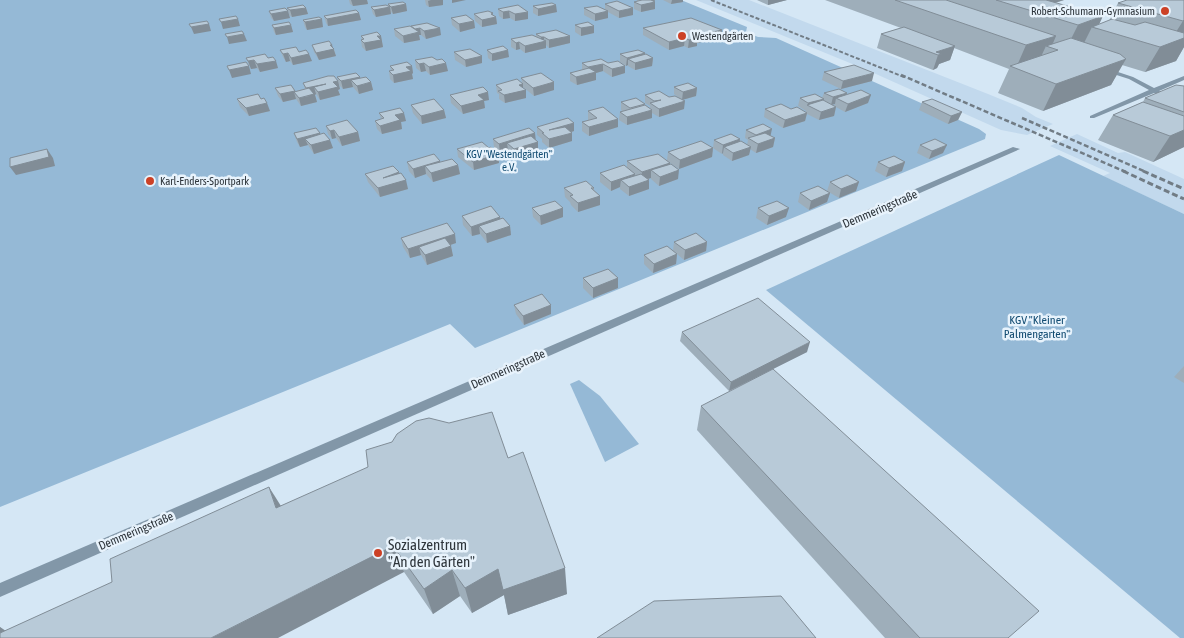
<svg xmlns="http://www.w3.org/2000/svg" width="1184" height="638" viewBox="0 0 1184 638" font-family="'Asap Condensed',sans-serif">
	<rect width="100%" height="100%" fill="#d5e7f5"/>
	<!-- built -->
	<g fill="#c2d9ed">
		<path d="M696 0H749L988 94 1022 108 1036 117 1053 124 1027 135 1001 130 867 70Z"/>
		<path d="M1077 134 1118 153 1125 152 1184 179V214L1103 176 1110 173 1050 146Z"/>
	</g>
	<!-- green -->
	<g fill="#95b9d6">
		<path d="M0 0H681L747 27 746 32 758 37 776 38 979 129 986 134 985 139 475 348 450 324 0 507Z"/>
		<path d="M1059 155 1184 214V638H1180L766 290Z"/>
		<path d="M579 380 600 396 639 444 605 462 570 384Z"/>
	</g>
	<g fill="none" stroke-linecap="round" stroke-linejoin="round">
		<!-- street -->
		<g fill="#8297a8" fill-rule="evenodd">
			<path d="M1106 68 1133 77 1154 88 1184 76V80L1159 91 1184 104V109L1154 93 1094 118H1090V116L1149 90 1129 79 1104 71 1103 70Z"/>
			<path d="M1013 147 1020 149 0 597V583Z"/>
		</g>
		<!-- rail-far2 -->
		<path stroke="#717c85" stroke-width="2" stroke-dasharray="4 2" stroke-linecap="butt" d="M711 0 904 77"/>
		<!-- rail-far1 -->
		<g stroke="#717c85" stroke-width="2.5" stroke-dasharray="5 2.5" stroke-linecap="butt">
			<path d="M901 75 1126 172"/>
			<path d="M1022 118 1146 172"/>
		</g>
		<!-- rail -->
		<g stroke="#717c85" stroke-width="3" stroke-dasharray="6 3" stroke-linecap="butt">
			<path d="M1123 171 1184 199"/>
			<path d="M1143 171 1184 189"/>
		</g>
	</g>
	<!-- wall -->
	<g fill="#9eaeba">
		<path d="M349 0H367L368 4 353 6 350 4Z"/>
		<path d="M425 0H443V5L429 7 426 5Z"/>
		<path d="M637 0H655L654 2H655V9L641 12 634 9V2H637Z"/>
		<path d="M663 0H683V2L671 4Z"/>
		<path d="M757 0H787L768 5Z"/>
		<path d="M825 0H1064L1055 3 1099 25 1109 21 1118 3 1184 0V47L1176 61 1145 72 1122 65 1111 85 1043 111 998 93 1009 69 954 48 950 60 939 64 937 68 933 70 877 48 881 34 901 28Z"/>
		<path d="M388 4H406L407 11 393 14 391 12V14L376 17 373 14 371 7 388 6Z"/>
		<path d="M605 4 633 15 619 18 608 12V18L595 21 584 15V8L605 9Z"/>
		<path d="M518 5 528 19 515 21 510 18 503 19 499 16 498 9Z"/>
		<path d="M533 6 557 12 538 16 533 13Z"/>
		<path d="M287 8H306L308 14 292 17 289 15Z"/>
		<path d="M269 11 290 18 274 21 271 18Z"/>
		<path d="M359 13 361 20 328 26 326 23 324 16Z"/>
		<path d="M474 14 493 15 496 17 497 24 482 27 475 21Z"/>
		<path d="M451 18 474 21 475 28 460 32 452 25Z"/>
		<path d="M303 20 323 27 307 30 305 27Z"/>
		<path d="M427 23 441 35 426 39 421 35H419L420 40 404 43 395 36 394 29 412 27 411 26Z"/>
		<path d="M272 25H291L293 32 276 35 274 32Z"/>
		<path d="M575 25 594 33 581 36 575 32Z"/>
		<path d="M643 28 722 30 721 37 697 43V46L688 48 684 46 669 50 643 35Z"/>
		<path d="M536 34 570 43 549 48 546 45V48L525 53 520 49 516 50 511 47V39L536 36Z"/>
		<path d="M361 36H381L383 47 366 51 362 47 361 40H362Z"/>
		<path d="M312 45 333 48 334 49 336 56 319 60 314 52Z"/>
		<path d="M280 50 299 52 312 61 293 65 290 61 286 62 283 57Z"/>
		<path d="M487 50 509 57 492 61 488 58Z"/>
		<path d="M454 52 482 56V63L466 67 455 60Z"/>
		<path d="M620 54H645L653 58 652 66 635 70 628 66V65L626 66 620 62Z"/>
		<path d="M246 58H268L278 68 260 72 257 68 251 69 249 65Z"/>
		<path d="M601 59 625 73 612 77 603 71 596 73V80L577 85 570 81V73L582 70V63Z"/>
		<path d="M415 60H437L448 71 430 75 426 71 421 72 416 68Z"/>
		<path d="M390 66H412L413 73 412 74 413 79 394 83 390 79 389 71H391Z"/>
		<path d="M824 72 872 81 841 89 822 80Z"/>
		<path d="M337 77H360V78L371 82 373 90 359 94 353 87 343 89 339 85 340 89 338 90 340 95 320 100 316 94 315 95 317 102 301 106 296 99 283 102 278 96 275 88 296 91 305 89 303 83 338 81Z"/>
		<path d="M521 78 554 82V90L534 96 523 87 526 98 505 103 499 99V94L497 93 496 85 522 83Z"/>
		<path d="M1184 86V147L1153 162 1098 140 1113 115 1143 102 1145 98Z"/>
		<path d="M674 87 697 88 696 96 682 100 674 94Z"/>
		<path d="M824 93H847V95L868 103 845 112 834 106 835 104 832 105 836 107 834 116 819 120 807 114 805 121 783 128 764 117 765 109H791L806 112V111L798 106 800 98H822Z"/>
		<path d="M450 95 489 100 484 101 485 108 463 114 451 103Z"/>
		<path d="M645 95 684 109 659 117 652 113V118L627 125 619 120 620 112 622 111 621 110V102L645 104 644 105 650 108V106L645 103Z"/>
		<path d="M237 99 270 111 249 116 240 107Z"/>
		<path d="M922 102 962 112 958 120 948 124 919 110Z"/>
		<path d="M411 105 444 110 446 118 422 124 413 113Z"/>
		<path d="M588 111 618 127 589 136 582 131V122L589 120H588Z"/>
		<path d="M379 113 406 121 401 122 402 129 382 134 377 129 375 121 381 119Z"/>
		<path d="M326 126 358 132 360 141 342 146 336 138 332 139 328 134Z"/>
		<path d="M537 127 574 131 572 132V141L549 148 542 142V139L537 135Z"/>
		<path d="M746 130 771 136 775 138 773 147 756 153 750 149 749 155 732 161 723 155V153L722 154 713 148 712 157 679 169 670 163V164L678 179 659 186 651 179V178L648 179 649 189 629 196 620 189V187L611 191 600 182V173L627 168V161L667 160 668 152 713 148 714 140 740 139V141L747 145 748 140 745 138Z"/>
		<path d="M294 133 320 134 333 148 314 154 308 145 300 147 297 142Z"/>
		<path d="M493 139 536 140 538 142V151L514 158 508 152V150L500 153 494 147Z"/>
		<path d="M920 145 943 153 929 159 917 153Z"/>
		<path d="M489 148 498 154 499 163 474 170 458 157 457 149Z"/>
		<path d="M407 162H440L458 165 460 174 433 182 426 174 415 178 409 171Z"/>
		<path d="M878 162H905L902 171 886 177 875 171Z"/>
		<path d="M399 173 408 189 380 197 368 182 365 174Z"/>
		<path d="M830 182 856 191 839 198 827 191Z"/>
		<path d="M564 188H594V190L600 196V205L578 212 571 205 570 202 565 197Z"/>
		<path d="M800 193H830L827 202 809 210 798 202Z"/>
		<path d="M532 208H563V217L541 225 533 217Z"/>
		<path d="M758 208 786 217 767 225 756 218Z"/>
		<path d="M462 216 501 218 510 226 511 235 487 243 480 234 472 236 463 225Z"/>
		<path d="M401 238 456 243 450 245 451 246 453 256 427 265 421 255 410 258 403 247Z"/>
		<path d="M674 242H707L706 251 684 260 677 254 676 264 653 273 644 264V255L673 251Z"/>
		<path d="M583 278H618V288L593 298 583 288Z"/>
		<path d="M514 305H551V314L524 325 516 314Z"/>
		<path d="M682 332 807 352 729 391 680 341Z"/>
		<path d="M1184 366V383L1174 377Z"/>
		<path d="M701 406 1009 638H885L697 430Z"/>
		<path d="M508 458 567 594 508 615 504 595 472 613 460 596 433 614 404 572 0 638V627L5 631 281 506Z"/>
	</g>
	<!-- shaded-wall -->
	<g fill="#818d97">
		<path d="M351 0H367L368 4 353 6Z"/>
		<path d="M431 0H443V5L429 7 428 1Z"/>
		<path d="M452 0H466L452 3Z"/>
		<path d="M648 0H655L654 2H655V9L641 12V5Z"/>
		<path d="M672 0H683V2L671 4Z"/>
		<path d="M768 0H787L768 5Z"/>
		<path d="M1041 0H1064L1038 8Z"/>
		<path d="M406 4 407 11 393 14 391 7Z"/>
		<path d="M556 5 557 12 538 16V9Z"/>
		<path d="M390 7 391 14 376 17 374 10Z"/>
		<path d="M306 8 308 14 292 17 290 10Z"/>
		<path d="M633 8V15L619 18V11Z"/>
		<path d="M288 11 290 18 274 21 271 14Z"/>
		<path d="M509 11 510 18 503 19V12Z"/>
		<path d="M608 11V18L595 21V14Z"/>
		<path d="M528 12V19L515 21V14Z"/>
		<path d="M359 13 361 20 328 26 327 19Z"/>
		<path d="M493 13V18L496 17 497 24 482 27V20Z"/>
		<path d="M1103 16 1097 29 1092 27 1084 43 1066 49 1078 25Z"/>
		<path d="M238 19 240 26 223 29 221 22Z"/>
		<path d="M322 19 323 27 307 30 305 22Z"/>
		<path d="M1184 20V47L1176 61 1145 72 1160 47 1169 43 1183 21Z"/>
		<path d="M474 21 475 28 460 32 459 24Z"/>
		<path d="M209 24 211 31 194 34 191 27Z"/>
		<path d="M291 25 293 32 276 35 274 28Z"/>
		<path d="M594 26V33L581 36V28Z"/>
		<path d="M420 28 421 35H419L420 40 404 43 403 36 416 33 415 29Z"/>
		<path d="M440 28 441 35 426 39 424 31Z"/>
		<path d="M722 30 721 37 697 43V46L688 48 689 40 694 36Z"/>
		<path d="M244 34 247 41 229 44 227 37Z"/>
		<path d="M377 36H381L383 47 366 51 364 43Z"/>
		<path d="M570 36V43L549 48V40Z"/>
		<path d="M1056 36 1051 48 1046 46 1038 63 1016 68 1026 45Z"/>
		<path d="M541 37H544V41H546V48L525 53V46L541 42Z"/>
		<path d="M685 38 684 46 669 50V42Z"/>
		<path d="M519 42 520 49 516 50V43Z"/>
		<path d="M330 45H332L336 56 319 60 316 53Z"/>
		<path d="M955 46 950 60 939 64 937 68 933 70 938 55 936 52Z"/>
		<path d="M508 50 509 57 492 61V54Z"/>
		<path d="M288 53 290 61 286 62 283 54Z"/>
		<path d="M645 53 644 60 653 58 652 66 635 70V63L628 59V65L626 66 627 58Z"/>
		<path d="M309 54 312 61 293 65 291 58Z"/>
		<path d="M482 56V63L466 67 465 60Z"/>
		<path d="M1126 59 1111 85 1043 111 1056 84Z"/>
		<path d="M254 60 257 68 251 69 248 61Z"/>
		<path d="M276 61 278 68 260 72 257 64Z"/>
		<path d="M424 63 426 71 421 72 419 64Z"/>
		<path d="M446 63 448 71 430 75 429 67Z"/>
		<path d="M603 64V71L596 73V80L577 85 576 77 588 74V67Z"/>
		<path d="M249 66 251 74 232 78 229 70Z"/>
		<path d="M412 66 413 73 412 74 413 79 394 83 393 75 406 67Z"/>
		<path d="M625 66V73L612 77V69Z"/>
		<path d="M874 73 872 81 841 89 843 81Z"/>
		<path d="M360 77 362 85 371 82 373 90 359 94 357 86 351 80 353 87 343 89 341 81Z"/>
		<path d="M338 81 340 89 338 90 340 95 320 100 318 92 314 87 316 94 315 95 317 102 301 106 299 98 309 96 306 88Z"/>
		<path d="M554 82V90L534 96 533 88Z"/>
		<path d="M523 84V90H526V98L505 103 504 95 519 85Z"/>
		<path d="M697 88 696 96 682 100 683 92Z"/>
		<path d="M295 91 297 96 294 92 296 99 283 102 280 94Z"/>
		<path d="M488 92 489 100 484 101 485 108 463 114 461 106 478 95Z"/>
		<path d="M847 93 845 101 836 98 835 104 831 105 833 97Z"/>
		<path d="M871 95 868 103 845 112 848 104Z"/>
		<path d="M824 99 821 107 808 105V103Z"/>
		<path d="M685 101 684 109 659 117V109Z"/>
		<path d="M267 103 270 111 249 116 246 108Z"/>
		<path d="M836 107 834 116 819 120 821 112Z"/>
		<path d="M444 110 446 118 422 124 421 116Z"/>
		<path d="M652 110V118L627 125V117Z"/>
		<path d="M962 112 958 120 948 124 951 116Z"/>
		<path d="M404 113 406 121 401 122 402 129 382 134 380 126 395 115Z"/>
		<path d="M807 113 805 121 783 128 785 120Z"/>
		<path d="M618 119V127L589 136V127Z"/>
		<path d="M574 123V131L550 139 549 130Z"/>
		<path d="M772 129 770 138 754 142 756 135Z"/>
		<path d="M334 130 336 138 332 139 330 131Z"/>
		<path d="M1184 130V147L1153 162 1170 136Z"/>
		<path d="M358 132 360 141 342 146 339 137Z"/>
		<path d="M320 133 323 141 305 139 308 145 300 147 297 139Z"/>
		<path d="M535 133 536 142 507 143 508 150 500 153 499 144Z"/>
		<path d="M572 133V141L549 148V139Z"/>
		<path d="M775 138 773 147 756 153 758 144Z"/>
		<path d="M740 139 739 148 724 147 723 153 722 154 723 145Z"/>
		<path d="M330 140 333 148 314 154 311 145Z"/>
		<path d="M538 142V151L514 158V149Z"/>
		<path d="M947 145 943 153 929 159 932 151Z"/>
		<path d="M751 147 749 155 732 161 733 153Z"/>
		<path d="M713 148 712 157 679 169 680 160Z"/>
		<path d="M47 149 53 158 55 166 16 175 10 167Z"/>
		<path d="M498 154 499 163 474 170 473 162Z"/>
		<path d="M440 161 441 170 425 166 426 174 415 178 413 169Z"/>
		<path d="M905 162 902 171 886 177 889 168Z"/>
		<path d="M670 163 669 171 651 170V178L641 181 642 172Z"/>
		<path d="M458 165 460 174 433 182 431 173Z"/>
		<path d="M679 170 678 179 659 186 660 177Z"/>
		<path d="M399 172 401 181 406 180 408 189 380 197 378 188 383 178Z"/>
		<path d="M635 174 634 183 621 180 620 187 611 191V182Z"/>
		<path d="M649 180V189L629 196V187Z"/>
		<path d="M859 182 856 191 839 198 841 189Z"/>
		<path d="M830 193 827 202 809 210 811 201Z"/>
		<path d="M600 196V205L578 212V203Z"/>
		<path d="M563 208V217L541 225 540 216Z"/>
		<path d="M789 208 786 217 767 225 769 216Z"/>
		<path d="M500 217 501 227 479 226 480 234 472 236 471 227Z"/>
		<path d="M510 226 511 235 487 243 486 234Z"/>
		<path d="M455 234 456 243 424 254 419 247 421 255 410 258 408 249Z"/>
		<path d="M707 242 706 251 684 260 685 250Z"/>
		<path d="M451 246 453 256 427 265 425 255Z"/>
		<path d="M677 254 676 264 653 273 654 264Z"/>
		<path d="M618 278V288L593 298V288Z"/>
		<path d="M551 305V314L524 325 523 316Z"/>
		<path d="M810 342 807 352 729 391 731 382Z"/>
		<path d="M269 487 286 514 276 508Z"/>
		<path d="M393 546 404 572 278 638H211Z"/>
		<path d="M565 568 567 594 508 615 504 595 472 613 465 588 498 569Z"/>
		<path d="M452 570 460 596 433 614 424 589Z"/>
		<path d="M0 627 16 638H0Z"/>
	</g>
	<!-- building -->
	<g fill="#b8cad8" stroke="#818d97">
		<path d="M642 0H651L655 2 641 5 634 2Z"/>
		<path d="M895 0H946L1056 36 1026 45Z"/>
		<path d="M996 0H1046L1103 16 1078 25Z"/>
		<path d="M1127 0H1184V20L1183 21 1118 3Z"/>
		<path d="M617 1 633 8 619 11 605 4Z"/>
		<path d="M403 2 406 4 391 7 388 4Z"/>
		<path d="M552 3 556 5 538 9 533 6Z"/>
		<path d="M303 5 306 8 290 10 287 8Z"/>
		<path d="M386 5 390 7 374 10 371 7Z"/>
		<path d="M518 5 528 12 515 14 509 11 503 12 498 9Z"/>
		<path d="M597 6 608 11 595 14 584 8Z"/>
		<path d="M285 8 288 11 271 14 269 11Z"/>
		<path d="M356 10 359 13 327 19 324 16Z"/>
		<path d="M488 11 493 13 491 14 496 17 482 20 474 14Z"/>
		<path d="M466 15 474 21 459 24 451 18Z"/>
		<path d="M236 16 238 19 221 22 219 19Z"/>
		<path d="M319 17 322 19 305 22 303 20Z"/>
		<path d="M691 18 722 30 694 36 697 38 689 40 685 38 669 42 643 28Z"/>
		<path d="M1112 19 1135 25 1145 22 1184 33V38L1160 47 1092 27Z"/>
		<path d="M207 21 209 24 191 27 189 24Z"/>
		<path d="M289 22 291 25 274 28 272 25Z"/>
		<path d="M588 22 594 26 581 28 575 25Z"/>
		<path d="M427 23 440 28 424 31 420 28 415 29 411 26Z"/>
		<path d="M410 26 419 32 403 36 394 29Z"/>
		<path d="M904 27 955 46 936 52 942 54 938 55 881 34Z"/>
		<path d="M556 30 570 36 549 40 544 37H541L536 34Z"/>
		<path d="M242 31 244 34 227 37 225 34Z"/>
		<path d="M377 32 381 36H377L381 40 364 43 361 40 364 39 361 36Z"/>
		<path d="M532 35 546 41 525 46 519 42 516 43 511 39Z"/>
		<path d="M1071 38 1120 54 1126 59 1056 84 1010 66 1058 50 1046 46Z"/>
		<path d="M329 41 332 45H330L334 49 316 53 312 45Z"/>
		<path d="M503 46 508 50 492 54 487 50Z"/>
		<path d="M296 47 299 52 306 50 309 54 291 58 288 53 283 54 280 50Z"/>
		<path d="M470 49 482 56 465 60 454 52Z"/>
		<path d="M638 50 645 53 627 58 620 54Z"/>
		<path d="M265 54 268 58 273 57 276 61 257 64 254 60 248 61 246 58Z"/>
		<path d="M646 54 653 58 635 63 628 59Z"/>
		<path d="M432 57 437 60 442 59 446 63 429 67 424 63 419 64 415 60Z"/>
		<path d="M601 59 608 63 618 61 625 66 612 69 603 64 588 67 582 63Z"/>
		<path d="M246 62 249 66 229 70 227 66Z"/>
		<path d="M407 62 412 66 406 67 411 71 393 75 389 71 394 70 390 66Z"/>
		<path d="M854 65 874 73 843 81 824 72Z"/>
		<path d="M589 68 596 72 576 77 570 73Z"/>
		<path d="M356 73 360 77 341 81 337 77Z"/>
		<path d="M541 73 554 82 533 88 521 78Z"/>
		<path d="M328 76H334L338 81 333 82 338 87 318 92 314 87 326 84 306 88 303 83Z"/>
		<path d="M366 77 371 82 357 86 351 80Z"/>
		<path d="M517 79 523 84 519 85 526 90 504 95 498 91 502 90 496 85Z"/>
		<path d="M688 83 697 88 683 92 674 87Z"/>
		<path d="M291 85 295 91 280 94 275 88Z"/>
		<path d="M1176 85 1184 86V112L1145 98Z"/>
		<path d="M483 87 488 92 478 95 484 100 461 106 450 95Z"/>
		<path d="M309 88 314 94 299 98 294 92Z"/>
		<path d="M839 89 847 93 833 97 824 93Z"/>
		<path d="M861 90 871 95 848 104 836 98Z"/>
		<path d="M659 91 669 97 675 96 685 101 659 109 650 103 661 100 654 101 645 95Z"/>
		<path d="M258 94 261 99 264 98 267 103 246 108 237 99Z"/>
		<path d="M815 94 824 99 808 103 800 98Z"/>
		<path d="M636 98 645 104 630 108 621 102Z"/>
		<path d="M434 99 444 110 421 116 411 105Z"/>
		<path d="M932 99 962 112 951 116 922 102Z"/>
		<path d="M823 100 836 107 821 112 807 105Z"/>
		<path d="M1143 102 1184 116V130L1170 136 1113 115Z"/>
		<path d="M781 104 791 109 797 107 807 113 785 120 765 109Z"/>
		<path d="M645 105 652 110 627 117 620 112Z"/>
		<path d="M603 107 618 119 589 127 582 122 597 118 588 111Z"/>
		<path d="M400 108 404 113 395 115 400 120 380 126 375 121 384 118 379 113Z"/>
		<path d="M568 118 574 123 549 130 565 127 572 133 549 139 542 133H544L537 127Z"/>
		<path d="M347 120 358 132 339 137 334 130 330 131 326 126Z"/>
		<path d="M763 124 772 129 756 135 746 130Z"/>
		<path d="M316 128 320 133 297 139 294 133Z"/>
		<path d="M529 128 535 133 499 144 493 139Z"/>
		<path d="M324 133 330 140 311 145 305 139Z"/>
		<path d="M765 133 775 138 758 144 748 138Z"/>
		<path d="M731 134 740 139 723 145 714 140Z"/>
		<path d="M531 136 538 142 514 149 507 143Z"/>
		<path d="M935 139 947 145 932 151 920 145Z"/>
		<path d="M701 141 713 148 680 160 668 152Z"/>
		<path d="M741 141 751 147 733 153 724 147Z"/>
		<path d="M482 142 489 148 491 147 498 154 473 162 457 149Z"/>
		<path d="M47 149 49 157 10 167V158Z"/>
		<path d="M434 154 440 161 413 169 407 162Z"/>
		<path d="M658 154 670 163 642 172 627 161Z"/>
		<path d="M894 156 905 162 889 168 878 162Z"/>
		<path d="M452 159 458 165 431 173 425 166Z"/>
		<path d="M671 164 679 170 660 177 651 170Z"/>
		<path d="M624 165 635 174 611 182 600 173Z"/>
		<path d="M393 166 399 172 383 178 401 173 406 180 378 188 365 174Z"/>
		<path d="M641 174 649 180 629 187 621 180Z"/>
		<path d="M847 175 859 182 841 189 830 182Z"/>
		<path d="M586 181 594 188H591L600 196 578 203 570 196 573 195 564 188Z"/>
		<path d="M818 186 830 193 811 201 800 193Z"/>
		<path d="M555 201 563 208 540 216 532 208Z"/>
		<path d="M777 201 789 208 769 216 758 208Z"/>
		<path d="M491 206 500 217 471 227 462 216Z"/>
		<path d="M503 218 510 226 486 234 479 226Z"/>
		<path d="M447 223 455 234 408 249 401 238Z"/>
		<path d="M696 233 707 242 685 250 674 242Z"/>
		<path d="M445 238 451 246 425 255 419 247Z"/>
		<path d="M667 246 677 254 654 264 644 255Z"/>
		<path d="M608 269 618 278 593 288 583 278Z"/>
		<path d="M542 294 551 305 523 316 514 305Z"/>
		<path d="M758 298 810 342 731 382 682 332Z"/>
		<path d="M773 369 1039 611 1008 638H920L701 406Z"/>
		<path d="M492 412 508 458 523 452 565 568 503 590 498 569 465 588 452 570 424 589 393 546 211 638H0V633L112 582 110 559 269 487 276 508 368 467 366 450 392 442 397 434 416 421 429 418 449 423Z"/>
		<path d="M781 596 816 638H597L654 601Z"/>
	</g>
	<!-- markers -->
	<g fill="#cc4126" stroke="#e8f3fc" stroke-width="2">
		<circle cx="1165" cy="11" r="5"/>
		<circle cx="682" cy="36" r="5"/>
		<circle cx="150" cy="181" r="5"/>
		<circle cx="378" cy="553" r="5"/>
	</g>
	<g text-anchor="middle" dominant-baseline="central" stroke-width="5" stroke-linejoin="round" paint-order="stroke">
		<!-- far-poi labels -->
		<g font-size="11" fill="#2e353b" stroke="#e8f3fc" text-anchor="start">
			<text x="1155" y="11" text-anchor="end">Robert-Schumann-Gymnasium</text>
			<text x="692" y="36">Westendgärten</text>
			<text x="160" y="181">Karl-Enders-Sportpark</text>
		</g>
		<!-- far-park labels -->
		<g font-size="11" fill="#114b71" stroke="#e8f3fc">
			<text x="509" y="154">KGV "Westendgärten"<tspan x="509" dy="13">e.V.</tspan></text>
		</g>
		<!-- street labels -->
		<g font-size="12" fill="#2e353b" stroke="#e8f3fc">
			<text transform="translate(880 209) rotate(-23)">Demmeringstraße</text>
			<text transform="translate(508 369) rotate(-24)">Demmeringstraße</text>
			<text transform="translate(136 531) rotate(-23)">Demmeringstraße</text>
		</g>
		<!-- park labels -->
		<g font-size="12" fill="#114b71" stroke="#e8f3fc">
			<text x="1037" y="320">KGV "Kleiner<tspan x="1037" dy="14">Palmengarten"</tspan></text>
		</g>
		<!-- near-poi labels -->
		<g font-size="15" fill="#2e353b" stroke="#e8f3fc" text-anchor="start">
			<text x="388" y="544">Sozialzentrum<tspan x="388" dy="17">"An den Gärten"</tspan></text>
		</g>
	</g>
</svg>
